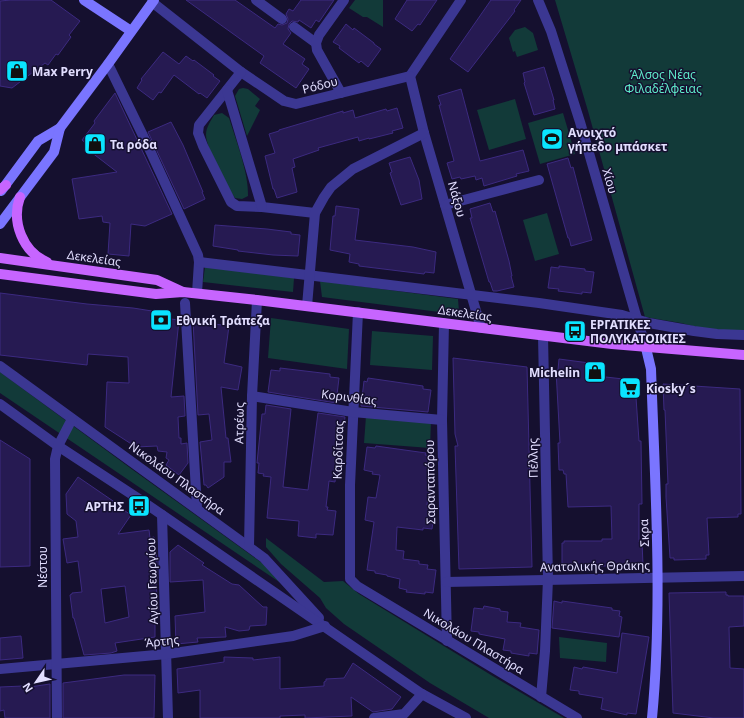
<svg xmlns="http://www.w3.org/2000/svg" width="744" height="718" viewBox="0 0 744 718" font-family="'Noto Sans',sans-serif">
	<rect width="100%" height="100%" fill="#15102f"/>
	<!-- green -->
	<g fill="#123a39">
		<path d="M355 0H383V27L367 17H363L349 8Z"/>
		<path d="M555 0H744V332L705 329 681 323 645 317 588 111Z"/>
		<path d="M525 27 533 33 538 50 517 57 515 51 513 52 509 38 515 30Z"/>
		<path d="M243 88 248 89 260 99 255 106 260 110 247 136 235 96 239 89Z"/>
		<path d="M515 99 526 139 489 150 477 110Z"/>
		<path d="M222 113 229 118C236 140 249 174 248 196L242 199 235 198C227 186 206 148 206 135 206 127 211 121 214 115Z"/>
		<path d="M563 113 575 154 540 164 528 123Z"/>
		<path d="M547 213 559 254 535 261 523 220Z"/>
		<path d="M205 267 294 278 293 292 203 282Z"/>
		<path d="M320 281 458 299 459 312 455 314 322 297Z"/>
		<path d="M271 318 349 329 347 369 268 358Z"/>
		<path d="M372 331 433 336 432 370 370 365Z"/>
		<path d="M0 372 133 470 269 568 294 592 0 393Z"/>
		<path d="M366 416 431 421 430 448 364 443Z"/>
		<path d="M266 538 324 582 343 581 359 594 491 675 564 718H489L430 683 344 624 326 608 320 598 281 564 266 547Z"/>
		<path d="M559 637 607 643 606 662 560 658Z"/>
	</g>
	<!-- building -->
	<g fill="#261a52" stroke="#3c2a80" fill-rule="evenodd">
		<path d="M11 0H51L80 21 69 35 71 37 58 55 56 54 48 65 45 63 12 88 0 86V1Z"/>
		<path d="M186 0H235L275 28 278 24 282 25 287 23 288 19 286 14 289 9 293 11 301 0H334L319 22 316 20 311 28 299 20 298 22 292 21 289 24 288 29 291 33 283 44 305 59 302 64 309 69 296 88 260 63 264 56Z"/>
		<path d="M407 0H437L420 25 418 24 412 31 395 19Z"/>
		<path d="M491 0H521L514 10 515 11 468 72 450 59Z"/>
		<path d="M346 24 353 30 354 28 374 43V44L381 49 368 67 361 61 359 63 339 48 340 46 333 42Z"/>
		<path d="M163 52 179 64 186 56 193 61 194 60 214 75 213 76 220 81 207 98 200 93 199 94 174 75 161 93 159 92 153 100 137 88 142 80 141 79Z"/>
		<path d="M544 67 554 100H553L555 109 534 115 524 83 525 82 523 73Z"/>
		<path d="M461 89 480 161 523 150 529 171 516 174 517 176 484 186 482 178 476 180 475 176 461 179 460 177 452 179 447 163 454 161 439 105H441L438 96Z"/>
		<path d="M115 93 172 214 145 226 131 224 129 256 108 254 110 223 103 222 102 216 79 219 72 179 117 172 91 152 93 149 82 140 95 123 94 121Z"/>
		<path d="M397 108 403 128 392 131 393 133 369 139V138L359 141 358 137 318 148 319 150 293 159 295 167 292 168 297 192 277 198 274 189H273L265 156 275 153 269 134 279 131V130L343 111V113L353 110 355 118 386 109 387 111Z"/>
		<path d="M171 122 183 145 203 192H202L205 199 184 209 148 132Z"/>
		<path d="M410 157 419 180 422 199 401 205 390 173 392 172 389 163Z"/>
		<path d="M568 158 571 168 573 167 592 240 571 246 569 238H568L547 164Z"/>
		<path d="M490 203 493 212 495 211 509 261 512 276H511L514 287 497 291H493L490 282H489L470 218H472L470 209Z"/>
		<path d="M336 206 359 209 355 240 413 247 436 252 434 273 425 272 424 274 359 266V264L349 262 350 254 330 250 333 216H335Z"/>
		<path d="M215 225 267 229 291 232V234L300 235 298 256 273 255 238 251V250L213 246Z"/>
		<path d="M559 266 585 269V271L594 272 591 293 582 292V294L558 291 559 289 548 288 551 267 559 268Z"/>
		<path d="M0 293 87 304 133 308 171 314V319L179 320 171 397 184 396 185 416 178 417 179 438H181V444L187 443 188 463 179 475 166 465 169 460 166 458 167 452 158 451 157 446 136 447 105 427 107 382 129 383 128 357 88 354 87 365 0 355Z"/>
		<path d="M193 321 229 326 224 363 242 367 238 390 221 387 226 438H228L231 462H224V477L208 488 206 485H204L200 442 212 440 209 414 198 415Z"/>
		<path d="M453 358 527 367 532 567 459 569 455 446H458L455 434Z"/>
		<path d="M559 359 597 364V376L632 380 631 383H635L639 441H641L642 504H639V542H642L643 565 565 567V565H562V543H564V541H602V539H612L611 506 568 507 566 474H564L563 470H559L558 443H560L556 370H558Z"/>
		<path d="M280 368 330 374V377L339 378 336 403 268 392 271 370 280 371Z"/>
		<path d="M368 378 423 386V389L431 390 428 412 361 406 364 381 367 382Z"/>
		<path d="M663 384 740 389 741 514H738V517L707 518 709 555H706V559L674 560V558H670L666 497V484H668L665 410H664Z"/>
		<path d="M266 405 291 409 283 487 308 490 318 413 345 417 338 473H336L335 482 329 481 326 507H328L327 510 336 511 333 535 316 534V538L298 536 299 521 267 518 271 477 263 476 264 474 258 473 259 463H257L262 414H265Z"/>
		<path d="M0 440 30 459V566L0 567Z"/>
		<path d="M376 446 426 453 425 455 433 456 427 505 435 506 432 529 423 528V530L397 527 396 550 404 551 403 559 419 561V564L428 565 427 569 436 570 433 593 425 592V594L406 592 407 590 399 588 400 579 387 576V575L375 573V571L367 570 374 522 365 520 368 497 376 498 380 475 372 474 373 472 364 470 367 447 375 448Z"/>
		<path d="M78 477 116 503 115 504 131 515 118 534 149 530 150 538 154 537 157 559V582H156L158 610H155V637L115 643 117 651 111 653 84 655 74 618H73L70 595 72 594V593L82 592 78 561 67 563 63 539 78 537 76 521 67 514 66 494ZM125 586 129 617 105 623 101 589Z"/>
		<path d="M178 545 204 563 202 565 232 584 239 585 263 607H267L266 625 250 626 249 630 239 631 225 627 226 637 197 638 198 642 176 644 175 616 205 612 203 580 170 582V552Z"/>
		<path d="M726 592V595H728V596H744V626L729 627 730 668 744 669V718H714L673 713 669 593Z"/>
		<path d="M554 601 562 603V601L612 608V610L620 611 619 616 622 617 619 637 552 628Z"/>
		<path d="M484 606 500 609V611L508 612 507 622 521 623 520 627 539 630 537 654 529 653V656L511 653V651L503 650 505 639 479 634V632L471 631 474 608 483 609Z"/>
		<path d="M622 633 649 637 636 714 627 713V715L601 709 603 698 579 694V691L570 690 574 667 582 669 583 667 617 673Z"/>
		<path d="M21 636 23 658 0 660V638Z"/>
		<path d="M224 657 253 658V660L280 657V689L324 686V682L326 681V679L344 678 353 663 401 697 392 709 373 712 351 697 352 716 305 718V715L280 716V718H200V690L178 693 177 669 224 662Z"/>
		<path d="M124 675H155L154 718H63V683Z"/>
		<path d="M50 684V718H5L4 710 0 711V687L23 686V688Z"/>
	</g>
	<g fill="none" stroke-linecap="round" stroke-linejoin="round">
		<!-- street -->
		<g stroke="#3b3792" stroke-width="10">
			<path d="M256 0 282 19"/>
			<path d="M538 0 551 31 580 122 637 319 646 348"/>
			<path d="M152 2 241 72 284 101 296 104 410 76 461 0"/>
			<path d="M294 27 316 43"/>
			<path d="M108 64 148 146 198 255 199 262 197 293"/>
			<path d="M241 72 199 125 198 133 203 146 231 202 237 206 262 207 315 213"/>
			<path d="M410 76 424 133 481 328"/>
			<path d="M227 90 262 207"/>
			<path d="M341 93 317 50 316 43 319 35 344 0"/>
			<path d="M445 205 539 180"/>
			<path d="M199 262 539 303 622 315 649 323 694 331 717 334 744 335"/>
			<path d="M185 303 197 508"/>
			<path d="M307 306 315 213 324 197 331 187 353 169 424 133"/>
			<path d="M358 312 350 485V579L357 586 577 718"/>
			<path d="M444 323 442 420 447 641"/>
			<path d="M0 366 264 558 319 618"/>
			<path d="M252 396 353 412 442 420"/>
			<path d="M0 404 58 446 142 501 422 694 466 718"/>
			<path d="M162 515 168 718"/>
			<path d="M249 546 252 396 257 300"/>
			<path d="M446 582 744 576"/>
			<path d="M0 669 167 654 293 636 325 626"/>
			<path d="M541 697 545 651 548 579 543 336"/>
			<path d="M57 718 55 459 58 446 72 419"/>
			<path d="M374 718 404 714 422 694"/>
		</g>
		<!-- secondary -->
		<g stroke="#7a75ff" stroke-width="10">
			<path d="M84 0 131 31"/>
			<path d="M1 191 38 141 60 128 108 64 154 0"/>
			<path d="M0 224 54 152 60 128"/>
			<path d="M646 348 651 369C655 485 663 602 652 718"/>
		</g>
		<!-- primary -->
		<g stroke="#c765ff" stroke-width="10">
			<path d="M0 190 6 185"/>
			<path d="M20 197C11 222 23 252 47 262"/>
			<path d="M0 258 157 280 183 292"/>
			<path d="M0 274 156 294 183 292 257 300 612 344 744 355"/>
		</g>
	</g>
	<!-- icons -->
	<defs>
		<g id="shop-square" transform="scale(1.15)"><rect x="-9" y="-9" width="18" height="18" rx="4" fill="#0ae4ff" stroke="#15102f"/><path d="M-5-2.5h2.3a2.7 3.5 0 0 1 5.4 0H5L5.5 6h-11ZM-1.5-2.5h3a1.5 2.3 0 0 0-3 0Z" fill="#111"/></g>
		<g id="stadium-square" transform="scale(1.15)"><rect x="-9" y="-9" width="18" height="18" rx="4" fill="#0ae4ff" stroke="#15102f"/><path d="M0-5a6.5 5 0 1 0 0 10a6.5 5 0 1 0 0-10ZM-3.5-1.8h7v3.6h-7Z" fill="#111"/></g>
		<g id="bank-square" transform="scale(1.15)"><rect x="-9" y="-9" width="18" height="18" rx="4" fill="#0ae4ff" stroke="#15102f"/><path d="M-6-4H6V4H-6ZM0-2.3a2.3 2.3 0 1 0 0 4.6a2.3 2.3 0 1 0 0-4.6Z" fill="#111"/></g>
		<g id="bus-square" transform="scale(1.15)"><rect x="-9" y="-9" width="18" height="18" rx="4" fill="#0ae4ff" stroke="#15102f"/><path d="M-5-6H5V4H4V6H2V4H-2V6H-4V4H-5ZM-3.5-4V0h7V-4ZM-3.5 1.2v1.5H-2V1.2ZM2 1.2v1.5H3.5V1.2Z" fill="#111"/></g>
		<g id="supermarket-square" transform="scale(1.15)"><rect x="-9" y="-9" width="18" height="18" rx="4" fill="#0ae4ff" stroke="#15102f"/><path d="M-6-5.5h2.5l.6 2H6L4.5 2H-2.5L-4.4-4H-6ZM-1.5 3.2a1.3 1.3 0 1 0 .1 0ZM3 3.2a1.3 1.3 0 1 0 .1 0Z" fill="#111"/></g>
	</defs>
	<g fill-rule="evenodd">
		<use href="#shop-square" x="17" y="71"/>
		<use href="#stadium-square" x="552" y="139"/>
		<use href="#shop-square" x="95" y="144"/>
		<use href="#bank-square" x="161" y="320"/>
		<use href="#bus-square" x="575" y="331"/>
		<use href="#shop-square" x="595" y="372"/>
		<use href="#supermarket-square" x="630" y="388"/>
		<use href="#bus-square" x="139" y="506"/>
	</g>
	<g text-anchor="middle" dominant-baseline="central" stroke-width="3" stroke-linejoin="round" paint-order="stroke">
		<!-- poi labels -->
		<g font-size="12" font-weight="bold" fill="#e2deff" stroke="#15102f" text-anchor="start">
			<text x="32" y="71">Max Perry</text>
			<text x="568" y="132">Ανοιχτό<tspan x="568" dy="14">γήπεδο μπάσκετ</tspan></text>
			<text x="110" y="144">Τα ρόδα</text>
			<text x="176" y="320">Εθνική Τράπεζα</text>
			<text x="590" y="324">ΕΡΓΑΤΙΚΕΣ<tspan x="590" dy="14">ΠΟΛΥΚΑΤΟΙΚΙΕΣ</tspan></text>
			<text x="580" y="372" text-anchor="end">Michelin</text>
			<text x="646" y="388">Kiosky´s</text>
			<text x="124" y="506" text-anchor="end">ΑΡΤΗΣ</text>
		</g>
		<!-- park labels -->
		<g font-size="12" fill="#5eebc9" stroke="#15102f">
			<text x="663" y="74">Άλσος Νέας<tspan x="663" dy="14">Φιλαδέλφειας</tspan></text>
		</g>
		<!-- street labels -->
		<g font-size="12" fill="#e2deff" stroke="#15102f">
			<text transform="translate(320 85) rotate(-14)">Ρόδου</text>
			<text transform="translate(610 181) rotate(74)">Χίου</text>
			<text transform="translate(457 199) rotate(74)">Νάξου</text>
			<text transform="translate(94 258) rotate(8)">Δεκελείας</text>
			<text transform="translate(465 313) rotate(8)">Δεκελείας</text>
			<text transform="translate(349 397) rotate(7)">Κορινθίας</text>
			<text transform="translate(239 423) rotate(-89)">Ατρέως</text>
			<text transform="translate(338 450) rotate(-88)">Καρδίτσας</text>
			<text transform="translate(533 458) rotate(-91)">Πέλλης</text>
			<text transform="translate(177 478) rotate(36)">Νικολάου Πλαστήρα</text>
			<text transform="translate(430 482) rotate(-91)">Σαρανταπόρου</text>
			<text transform="translate(644 533) rotate(-92)">Σκρα</text>
			<text transform="translate(595 566) rotate(-1)">Ανατολικής Θράκης</text>
			<text transform="translate(42 567) rotate(-90)">Νέστου</text>
			<text transform="translate(152 581) rotate(-92)">Αγίου Γεωργίου</text>
			<text transform="translate(162 641) rotate(-6)">Άρτης</text>
			<text transform="translate(474 641) rotate(31)">Νικολάου Πλαστήρα</text>
		</g>
	</g>
	<!-- north arrow -->
	<g transform="translate(36 682) rotate(236)" stroke="#15102f" stroke-width="3" paint-order="stroke">
	<path d="M0-3L7 15L0 10L-7 15Z" fill="#e2deff"/>
	<text y="-6" font-size="11" font-weight="bold" text-anchor="middle" fill="#e2deff">N</text>
	</g>
</svg>
